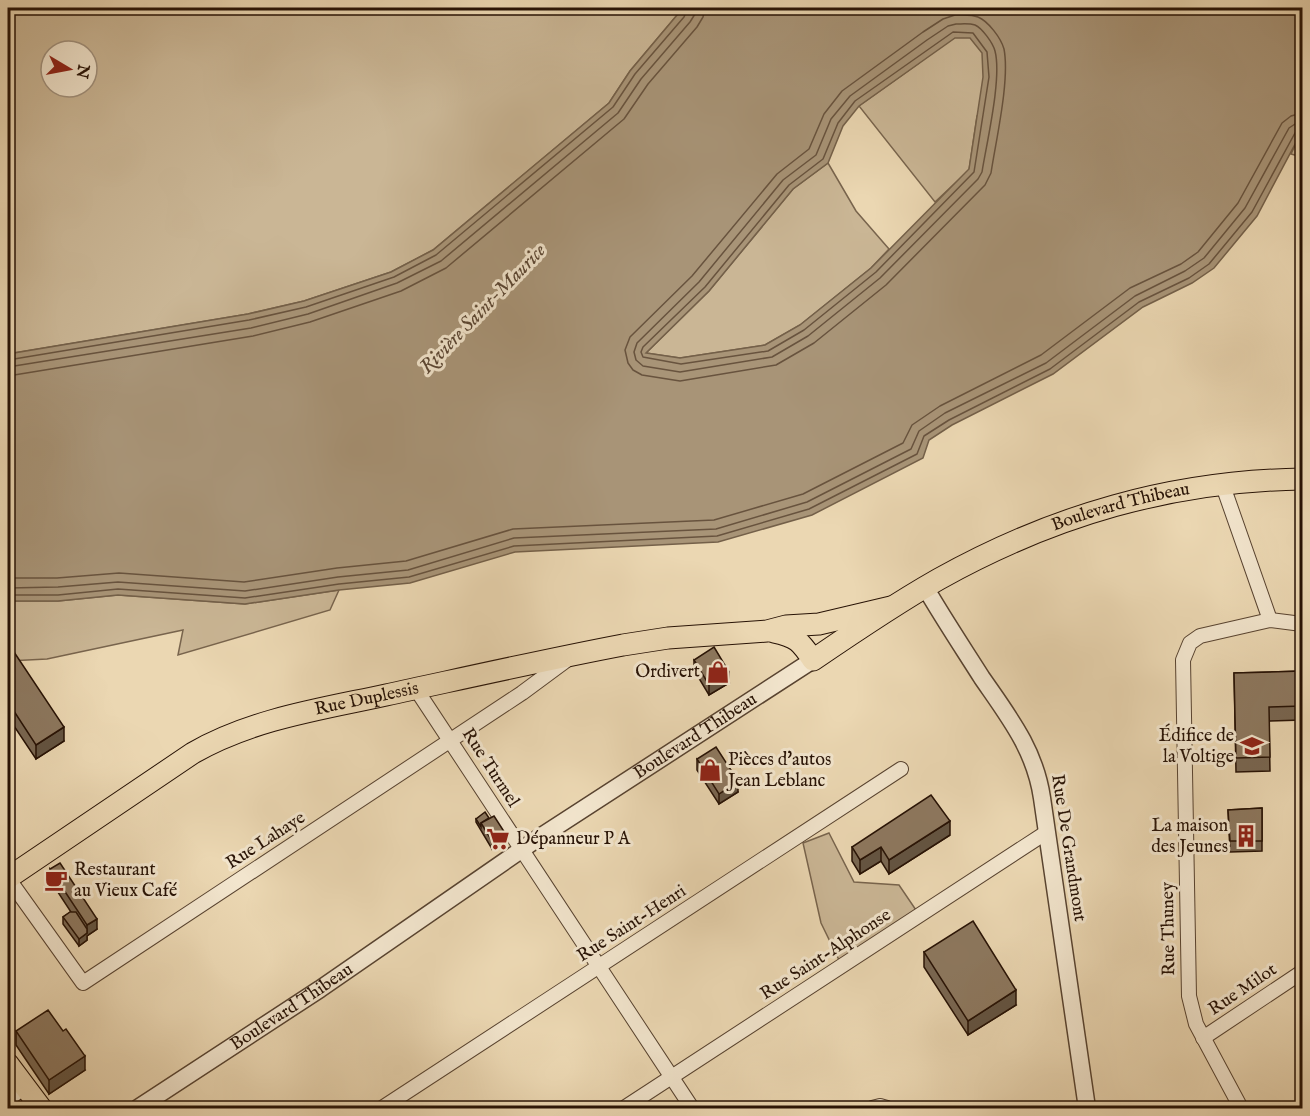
<svg xmlns="http://www.w3.org/2000/svg" width="1310" height="1116" viewBox="0 0 1310 1116" font-family="'IM FELL English',serif">
	<rect width="100%" height="100%" fill="#ebd7b2"/>
	<filter id="stains"><feTurbulence type="fractalNoise" baseFrequency=".00333" numOctaves="4"/><feColorMatrix values="0 0 0 0 .2 0 0 0 0 .09 0 0 0 0 .02 0 0 0 .5 -.17"/></filter>
	<radialGradient id="worn" r=".72"><stop offset=".6" stop-color="#630" stop-opacity="0"/><stop offset="1" stop-color="#630" stop-opacity=".3"/></radialGradient>
	<!-- green -->
	<g fill="#cab695" stroke="#78644d" stroke-width="1.5" fill-rule="evenodd">
		<path d="M8 8H683L630 71 609 103 433 250 391 272 304 301 248 314 8 354ZM51 51H87V87H51Z"/>
		<path d="M928 8H1154L977 116 969 170 935 202 859 106 919 63Z"/>
		<path d="M1302 131V157L1291 154Z"/>
		<path d="M828 163 856 211 889 249 871 268 800 325 765 345 680 358 646 353 709 291 793 189Z"/>
		<path d="M339 590 330 610 178 655 183 630 47 659 8 661V601H58L118 595 245 604Z"/>
		<path d="M829 833 854 882 899 885 916 910 839 960 821 923 803 843Z"/>
	</g>
	<!-- water -->
	<path fill="#a89477" stroke="#746049" stroke-width="1.5" fill-rule="evenodd" d="M683 8H1302V131L1257 216 1214 268 1192 283 1143 307 1053 374 952 425 929 440 923 458 812 515 718 542 515 552 410 583 339 590 245 604 118 595 58 601H8V354L248 314 304 301 391 272 433 250 609 103 630 71ZM955 38H970L982 53 983 77 969 169 871 268 800 325 765 345 680 358 646 353 709 291 793 189 828 163 843 126 859 106Z"/>
	<g fill="none" stroke-linecap="round" stroke-linejoin="round">
		<!-- shore -->
		<g stroke="#68533e" stroke-width="1.5">
			<path d="M955 15C962 15 971 14 978 17 988 21 1001 38 1004 49 1010 80 996 140 991 173L985 185 886 285 814 343 776 365 680 381 642 375 633 370 628 363 625 350 630 337 692 276 777 174 809 149 824 114 842 91 923 32 943 19Z"/>
			<path d="M956 24C962 24 969 23 975 25 982 28 993 43 995 51 1002 78 987 141 982 172L978 179 880 278 808 336 772 357 680 372 643 366 636 360 634 352 637 343 699 282 783 180 816 155 831 119 850 96 927 40 948 26Z"/>
			<path d="M953 32 973 33 987 52 989 77 974 172 876 272 804 330 768 351 681 364 643 357 641 352 643 347 705 287 789 185 823 159 838 123 855 101Z"/>
			<path d="M8 360 249 320 306 307 394 277 436 255 613 107 635 74 684 17 688 8"/>
			<path d="M8 367 251 328 308 314 397 283 441 261 618 113 641 79 690 22 695 14 696 8"/>
			<path d="M8 376 253 336 310 322 401 291 446 268 624 119 648 84 697 27 703 17 705 8"/>
			<path d="M8 578H57L119 573 244 582 337 568 406 561 513 529 714 520 803 494 903 443 912 425 940 406 1041 355 1130 288 1181 264 1198 252 1238 203 1282 123 1291 116 1302 113"/>
			<path d="M8 588 58 587 118 582 245 591 338 577 408 570 514 538 716 529 807 502 911 449 919 431 945 413 1046 363 1135 296 1185 271 1204 258 1245 208 1289 128 1295 124 1302 122"/>
			<path d="M8 595H58L118 589 245 598 339 584 409 577 514 546 717 536 809 509 917 454 924 436 949 420 1050 369 1139 302 1189 278 1209 264 1252 212 1295 133 1302 130"/>
		</g>
		<!-- minor casing -->
		<g stroke="#584330" stroke-width="16">
			<g id="minor">
				<path d="M1222 483 1270 620"/>
				<path d="M416 689 692 1108"/>
				<path d="M8 878 83 983 522 693 568 659"/>
				<path d="M1203 1038 1302 972"/>
				<path d="M382 1108 901 769"/>
				<path d="M624 1108 1047 832"/>
				<path d="M872 1108 880 1106 887 1108"/>
				<path d="M1241 1108 1196 1024 1189 996 1183 660 1190 643 1200 636 1270 620 1302 624"/>
			</g>
		</g>
		<!-- tertiary casing -->
		<g stroke="#584330" stroke-width="19">
			<g id="tertiary">
				<path d="M925 587C943 618 963 648 982 678 1009 717 1035 750 1042 798L1087 1108"/>
				<path d="M8 1098 24 1086"/>
				<path id="s1" d="M138 1108 320 989 537 839 813 660"/>
			</g>
		</g>
		<!-- primary casing -->
		<g stroke="#271205" stroke-width="23">
			<g id="primary">
				<path id="s2" d="M774 632C797 637 800 641 813 660 854 632 895 604 939 579 1054 515 1171 481 1302 479"/>
				<path id="s3" d="M8 878 193 753C252 719 321 709 386 695 465 678 544 660 623 645L668 638 767 631 786 626 819 624 891 607"/>
				<path d="M8 1064 41 1108"/>
			</g>
		</g>
		<!-- minor -->
		<use href="#minor" stroke="#f2e5cd" stroke-width="14"/>
		<!-- tertiary -->
		<use href="#tertiary" stroke="#f2e5cd" stroke-width="16"/>
		<!-- primary -->
		<use href="#primary" stroke="#ebd7b2" stroke-width="21"/>
	</g>
	<!-- wall -->
	<g fill="#796752" stroke="#271205" stroke-width="1.5">
		<path d="M8 643 64 741 36 759 8 717Z"/>
		<path d="M694 660 729 683 709 695 694 670Z"/>
		<path d="M1302 671V720L1269 721 1270 771 1236 772 1234 673Z"/>
		<path d="M697 759 738 792 719 804 697 770Z"/>
		<path d="M1262 808V851L1230 852 1228 810Z"/>
		<path d="M476 819 505 840 492 849 476 822Z"/>
		<path d="M950 835 889 874 881 861 860 874 852 861V847Z"/>
		<path d="M50 869 97 929 87 936V940L79 946 63 924V917L71 912 50 880Z"/>
		<path d="M924 952 1016 1005 968 1035 924 967Z"/>
		<path d="M16 1031 85 1070 49 1094 16 1045Z"/>
	</g>
	<!-- shaded-wall -->
	<g fill="#635442" stroke="#271205" stroke-width="1.5">
		<path d="M729 672V683L709 695V685Z"/>
		<path d="M64 727V741L36 759V745Z"/>
		<path d="M9 767V782L8 783V768Z"/>
		<path d="M738 781V792L719 804V794Z"/>
		<path d="M950 821V835L889 874V860Z"/>
		<path d="M505 833V840L492 849V841Z"/>
		<path d="M881 847V861L860 874V860Z"/>
		<path d="M97 919V929L87 936V940L79 946V939L87 933V925Z"/>
		<path d="M1016 990V1005L968 1035V1021Z"/>
		<path d="M85 1056V1070L49 1094V1080Z"/>
	</g>
	<!-- building -->
	<g fill="#8d785f" stroke="#271205" stroke-width="1.5">
		<path d="M8 643 64 727 36 745 8 702Z"/>
		<path d="M714 647 729 672 709 685 694 660Z"/>
		<path d="M1302 671V706L1269 707 1270 757 1236 758 1234 673Z"/>
		<path d="M716 747 738 781 719 794 697 759Z"/>
		<path d="M931 795 950 821 889 860 881 847 860 860 852 847Z"/>
		<path d="M1262 808V841H1230L1228 810Z"/>
		<path d="M485 812 489 818 481 823V827L476 819Z"/>
		<path d="M494 816 505 833 492 841 481 823Z"/>
		<path d="M60 863 97 919 87 925 50 869Z"/>
		<path d="M70 912H76L87 929V933L79 939 63 917Z"/>
		<path d="M973 921 1016 990 968 1021 924 952Z"/>
		<path d="M48 1010 63 1031 66 1029 85 1056 49 1080 16 1031Z"/>
	</g>
	<!-- icons -->
	<defs>
		<g id="shop-bare" transform="scale(1.8)"><path d="M-5-2.5h2.3a2.7 3.5 0 0 1 5.4 0H5L5.5 6h-11ZM-1.5-2.5h3a1.5 2.3 0 0 0-3 0Z" fill="#8f2418" stroke="#f2e5cd" stroke-width="2.5" paint-order="stroke"/></g>
		<g id="school-bare" transform="scale(1.8)"><path d="M0-5L7-2L0 1L-7-2ZM-4 1L0 2.5L4 1V4Q0 6-4 4Z" fill="#8f2418" stroke="#f2e5cd" stroke-width="2.5" paint-order="stroke"/></g>
		<g id="building-bare" transform="scale(1.8)"><path d="M-4-6H4V6H1V3H-1V6H-4ZM-2.5-4.3h1.7v1.8h-1.7ZM.8-4.3h1.7v1.8H.8ZM-2.5-1h1.7V.8h-1.7ZM.8-1h1.7V.8H.8Z" fill="#8f2418" stroke="#f2e5cd" stroke-width="2.5" paint-order="stroke"/></g>
		<g id="supermarket-bare" transform="scale(1.8)"><path d="M-6-5.5h2.5l.6 2H6L4.5 2H-2.5L-4.4-4H-6ZM-1.5 3.2a1.3 1.3 0 1 0 .1 0ZM3 3.2a1.3 1.3 0 1 0 .1 0Z" fill="#8f2418" stroke="#f2e5cd" stroke-width="2.5" paint-order="stroke"/></g>
		<g id="cafe-bare" transform="scale(1.8)"><path d="M-5.5-4.5H6V0H3Q3 3.5 0 3.5H-2.5Q-5.5 3.5-5.5 0ZM3-3.2v2h1.7v-2ZM-6 4.5H4V6H-6Z" fill="#8f2418" stroke="#f2e5cd" stroke-width="2.5" paint-order="stroke"/></g>
	</defs>
	<g fill-rule="evenodd">
		<use href="#shop-bare" x="718" y="672"/>
		<use href="#school-bare" x="1252" y="746"/>
		<use href="#shop-bare" x="710" y="770"/>
		<use href="#building-bare" x="1246" y="836"/>
		<use href="#supermarket-bare" x="498" y="839"/>
		<use href="#cafe-bare" x="56" y="880"/>
	</g>
	<g text-anchor="middle" dominant-baseline="central" stroke-width="6" stroke-linejoin="round" paint-order="stroke">
		<!-- street labels -->
		<g font-size="18" fill="#271205" stroke="#f2e5cd">
			<text stroke="none"><textPath href="#s2" startOffset="396">Boulevard Thibeau</textPath></text>
			<text stroke="none"><textPath href="#s3" startOffset="406">Rue Duplessis</textPath></text>
			<text stroke="none"><textPath href="#s1" startOffset="670">Boulevard Thibeau</textPath></text>
			<text transform="translate(490 768) rotate(57)">Rue Turmel</text>
			<text transform="translate(266 841) rotate(-33)">Rue Lahaye</text>
			<text transform="translate(1068 848) rotate(81)">Rue De Grandmont</text>
			<text transform="translate(632 924) rotate(-33)">Rue Saint-Henri</text>
			<text transform="translate(1169 929) rotate(-91)">Rue Thuney</text>
			<text transform="translate(826 955) rotate(-33)">Rue Saint-Alphonse</text>
			<text transform="translate(1243 990) rotate(-34)">Rue Milot</text>
			<text stroke="none"><textPath href="#s1" startOffset="184">Boulevard Thibeau</textPath></text>
		</g>
		<!-- poi labels -->
		<g font-size="18" fill="#271205" stroke="#f2e5cd" text-anchor="end">
			<text x="700" y="672">Ordivert</text>
			<text x="1234" y="736">Édifice de<tspan x="1234" dy="21">la Voltige</tspan></text>
			<text x="728" y="760" text-anchor="start">Pièces d'autos<tspan x="728" dy="21">Jean Leblanc</tspan></text>
			<text x="1228" y="826">La maison<tspan x="1228" dy="21">des Jeunes</tspan></text>
			<text x="516" y="839" text-anchor="start">Dépanneur P A</text>
			<text x="74" y="870" text-anchor="start">Restaurant<tspan x="74" dy="21">au Vieux Café</tspan></text>
		</g>
		<!-- water labels -->
		<g font-size="20" font-style="italic" fill="#5b4633" stroke="#f2e5cd">
			<text transform="translate(483 309) rotate(-46)">Rivière Saint-Maurice</text>
		</g>
	</g>
	<!-- margin -->
	<rect width="1310" height="1116" fill="none" stroke="#ebd7b2" stroke-width="30"/>
	<rect x="9" y="9" width="1292" height="1098" fill="none" stroke="#271205" stroke-width="3"/>
	<rect x="15" y="15" width="1280" height="1086" fill="none" stroke="#271205" stroke-width="1.5"/>
	<!-- north arrow -->
	<g transform="translate(69 69) rotate(100)"><circle r="28" fill="#f2e5cd" stroke="#a1917d" stroke-width="1.5"/>
	<path d="M0-4.5L10 22L0 15L-10 22Z" fill="#8f2418"/>
	<text y="-9" font-size="16" font-weight="bold" text-anchor="middle" fill="#271205">N</text>
	</g>
	<rect width="100%" height="100%" filter="url(#stains)"/>
	<rect width="100%" height="100%" fill="url(#worn)"/>
</svg>
